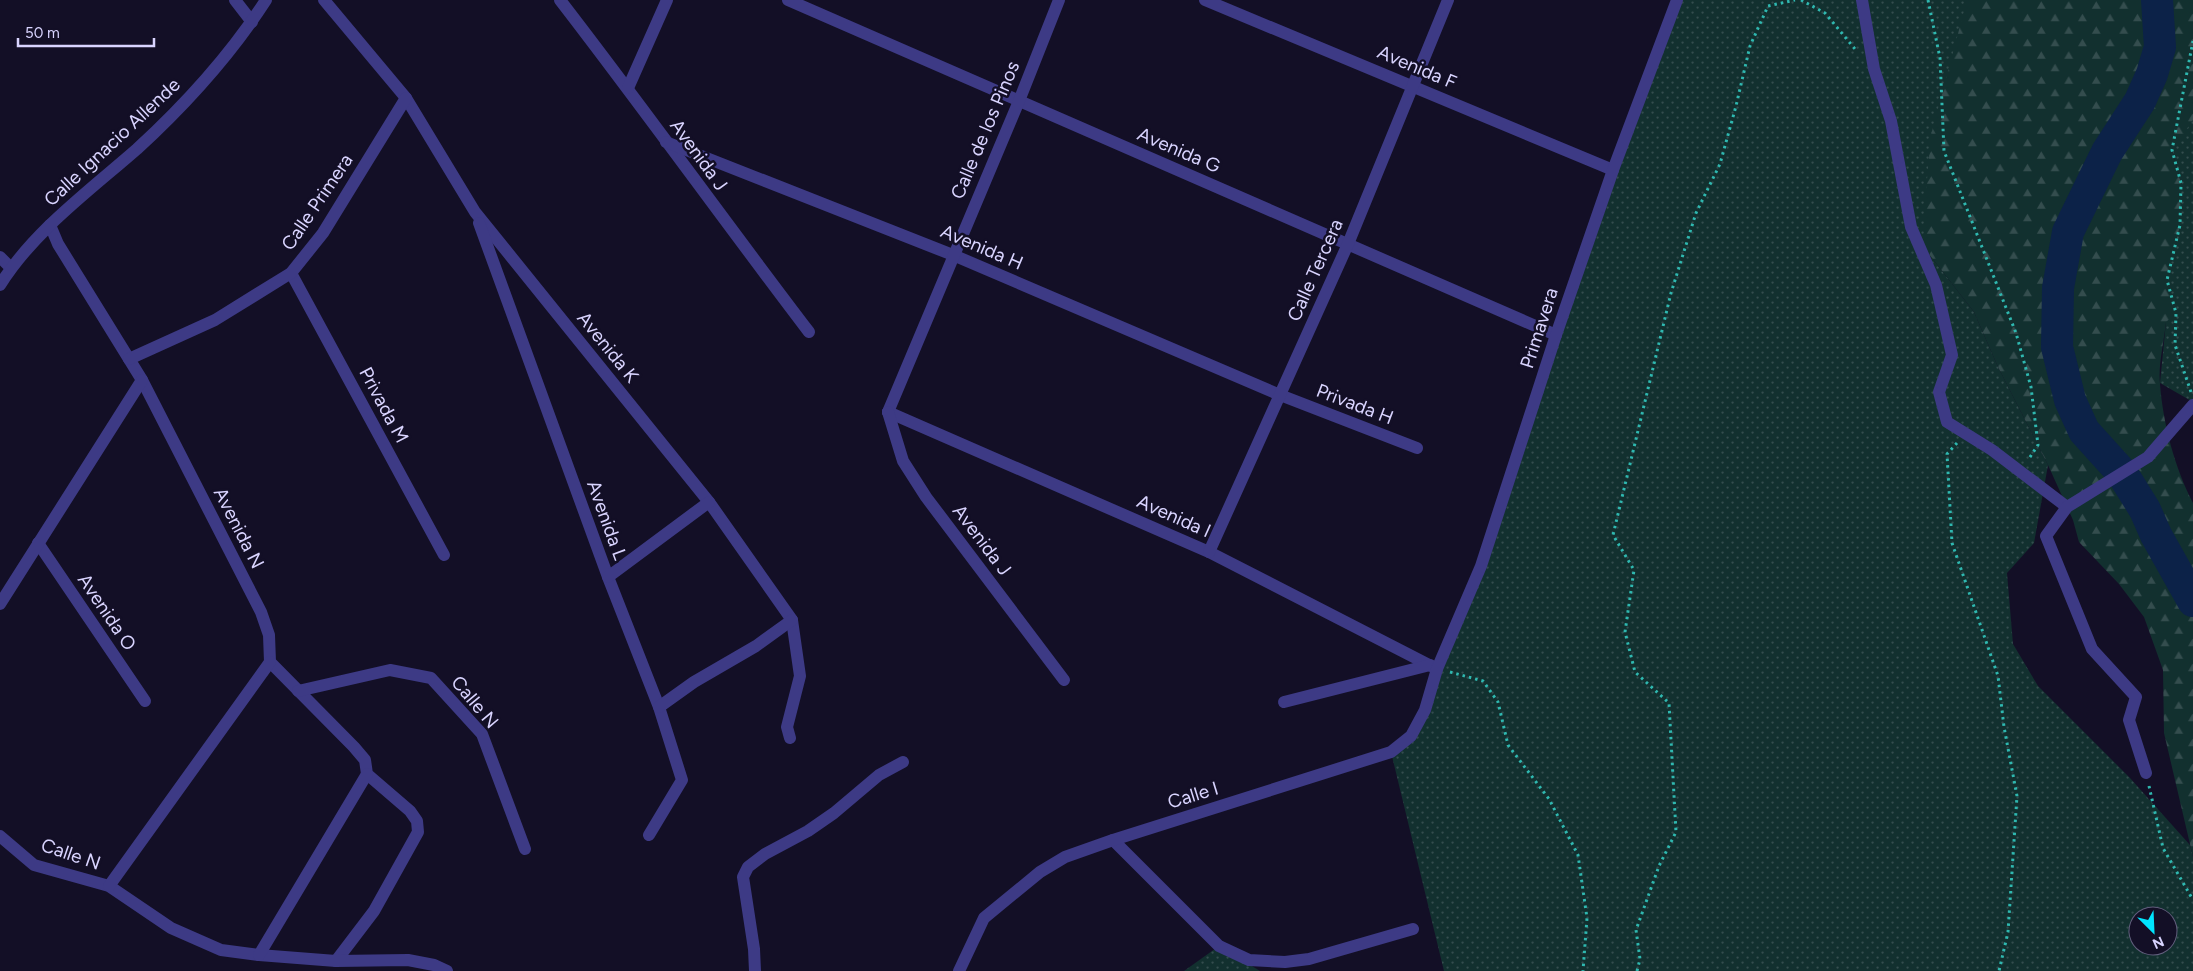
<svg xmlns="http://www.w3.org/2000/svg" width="2193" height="971" viewBox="0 0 2193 971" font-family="Figtree,sans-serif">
	<defs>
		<pattern id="grass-dots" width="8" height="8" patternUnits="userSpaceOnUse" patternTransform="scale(1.25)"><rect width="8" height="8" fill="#12302f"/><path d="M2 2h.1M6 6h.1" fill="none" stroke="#344d4e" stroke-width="1.8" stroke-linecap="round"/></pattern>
		<pattern id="forest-firs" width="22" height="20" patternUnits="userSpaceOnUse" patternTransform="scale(1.25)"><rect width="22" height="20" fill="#12302f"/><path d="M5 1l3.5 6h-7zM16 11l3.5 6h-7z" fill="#344d4e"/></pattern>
	</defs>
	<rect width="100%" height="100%" fill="#130f26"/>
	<!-- grass -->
	<g fill="url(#grass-dots)" fill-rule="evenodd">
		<path d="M1677 0H1973L1925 249 1974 312 1998 367 2048 465 2034 543 2007 573 2013 644 2038 686 2130 778 2190 845 2193 857V971H1444L1391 752 1411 736 1481 566 1613 170ZM2138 916H2168V946H2138Z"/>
		<path d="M2193 41V402L2160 383 2166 322 2167 280 2181 183 2172 150Z"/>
		<path d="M1219 946 1260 971H1184Z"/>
	</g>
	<!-- forest -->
	<path fill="url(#forest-firs)" d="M1967 0H2193V120L2172 150 2181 183 2180 225 2167 280 2176 313 2166 322C2164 342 2158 365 2160 384 2163 424 2175 468 2193 503V857L2164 733 2163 670 2144 617 2119 584 2079 542 2073 520 2048 465 1998 367 1974 312 1925 249 1926 191 1931 135Z"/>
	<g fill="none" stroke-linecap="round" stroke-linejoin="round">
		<!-- river -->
		<path stroke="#0c2248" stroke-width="32" d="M2157 0 2160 47 2152 74 2140 101 2107 152 2068 232 2058 288 2057 347 2070 400 2084 431 2122 473 2145 510 2156 535 2193 601"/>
		<!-- path -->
		<g stroke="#2fb8b0" stroke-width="3" stroke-dasharray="2.5 4" stroke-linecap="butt">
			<path d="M1801 0 1825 13 1855 49"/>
			<path d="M1928 0 1940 58 1944 151 2016 333 2031 387 2038 445 2028 460"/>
			<path d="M2191 392 2175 345 2176 313 2167 280 2180 225 2181 183 2172 150 2193 41"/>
			<path d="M1957 443 1947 454 1952 543 1998 676 2004 727 2017 796 2008 932 1999 971"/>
			<path d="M1450 672 1483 681 1498 702 1508 745 1549 799 1578 855 1587 918 1583 971"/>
			<path d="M2149 786 2163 848 2193 900"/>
			<path d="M1637 971 1640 959 1636 930 1659 866 1676 832 1669 703 1635 672 1625 632 1634 570 1613 535 1671 293 1696 213 1720 164 1736 106 1750 46 1768 6 1795 0"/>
		</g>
		<!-- minor -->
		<g stroke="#3d3a85" stroke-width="12">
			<path d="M235 0 252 22"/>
			<path d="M324 0 406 98 475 212 709 502 792 620 800 676 787 727 790 738"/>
			<path d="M560 0C645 110 725 222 809 332"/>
			<path d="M788 0 1556 335"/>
			<path d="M1205 0 1613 170"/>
			<path d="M1862 0 1874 69 1891 121 1911 227 1936 285 1952 355 1939 392 1947 422 1992 450 2067 507"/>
			<path d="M628 88 667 0"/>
			<path d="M666 142 953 255 1280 395 1417 448"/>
			<path d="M479 223 608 577 659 707 682 780 649 835"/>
			<path d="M50 225 58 244 142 380 261 612 269 635 270 662 354 747 365 760 367 774 410 811 417 821 418 832 374 911 336 961"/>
			<path d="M0 257 11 268"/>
			<path d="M291 273 444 555"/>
			<path d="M129 359 215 320 291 273 323 233 406 98"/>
			<path d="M888 412 1209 552 1437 669"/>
			<path d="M888 412 1019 101 1059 0"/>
			<path d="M888 412 903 461 926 497 1064 680"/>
			<path d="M38 543 145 701"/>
			<path d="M1209 552 1348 244 1448 0"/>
			<path d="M608 577 709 502"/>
			<path d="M0 604 142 380"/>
			<path d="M298 691 390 670 431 678 482 734 525 849"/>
			<path d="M1284 702 1430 665"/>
			<path d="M659 707 694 682 756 646 792 620"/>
			<path d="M2146 773 2129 720 2136 697 2092 649 2046 536 2067 507 2148 457 2193 405"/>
			<path d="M0 836 34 865 109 886 171 928 221 950 259 955 336 961 408 960 434 965 447 971"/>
			<path d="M1113 840 1219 946 1249 960 1285 962 1309 959 1413 929"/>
			<path d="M109 886 270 662"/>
			<path d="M259 955 367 774"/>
			<path d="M755 971 754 949 743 877 748 867 765 854 808 831 834 813 879 775 903 762"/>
			<path d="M959 971 984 918 1040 872 1065 857 1113 840 1391 752 1411 736 1425 710 1437 669 1481 566 1556 335 1613 170 1677 0"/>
		</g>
		<!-- tertiary -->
		<path stroke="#3d3a85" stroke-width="12" d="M0 285C34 231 89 191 137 149 185 105 231 54 266 0"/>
	</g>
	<g text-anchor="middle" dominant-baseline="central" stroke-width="5" stroke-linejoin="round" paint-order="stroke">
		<!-- street labels -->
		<g font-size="19" fill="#d9d4ff" stroke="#130f26">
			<text transform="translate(1417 67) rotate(23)">Avenida F</text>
			<text transform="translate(985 130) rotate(-67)">Calle de los Pinos</text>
			<text transform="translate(112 142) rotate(-43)">Calle Ignacio Allende</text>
			<text transform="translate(1179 150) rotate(23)">Avenida G</text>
			<text transform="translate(699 155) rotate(54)">Avenida J</text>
			<text transform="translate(317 202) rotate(-56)">Calle Primera</text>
			<text transform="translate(982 247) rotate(23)">Avenida H</text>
			<text transform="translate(1315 270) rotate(-66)">Calle Tercera</text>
			<text transform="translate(1539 328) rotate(-72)">Primavera</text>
			<text transform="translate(608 347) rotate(51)">Avenida K</text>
			<text transform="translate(1355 404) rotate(21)">Privada H</text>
			<text transform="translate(384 405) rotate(62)">Privada M</text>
			<text transform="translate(1174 516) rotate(24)">Avenida I</text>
			<text transform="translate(607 520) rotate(70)">Avenida L</text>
			<text transform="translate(239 528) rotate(63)">Avenida N</text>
			<text transform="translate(982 540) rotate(53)">Avenida J</text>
			<text transform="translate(107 612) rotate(56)">Avenida O</text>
			<text transform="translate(475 702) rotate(50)">Calle N</text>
			<text transform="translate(1193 795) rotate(-17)">Calle I</text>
			<text transform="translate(71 854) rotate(19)">Calle N</text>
		</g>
	</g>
	<!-- north arrow -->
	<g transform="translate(2153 931) rotate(156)"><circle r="24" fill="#130f26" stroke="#625e7d"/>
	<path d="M0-4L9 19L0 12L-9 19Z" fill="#00e5ff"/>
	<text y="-8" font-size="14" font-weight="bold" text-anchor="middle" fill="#d9d4ff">N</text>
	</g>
	<!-- scale -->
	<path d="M18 38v8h136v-8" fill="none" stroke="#d9d4ff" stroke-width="2.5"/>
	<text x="25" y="38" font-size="15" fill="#d9d4ff" stroke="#130f26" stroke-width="4" paint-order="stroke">50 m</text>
</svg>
